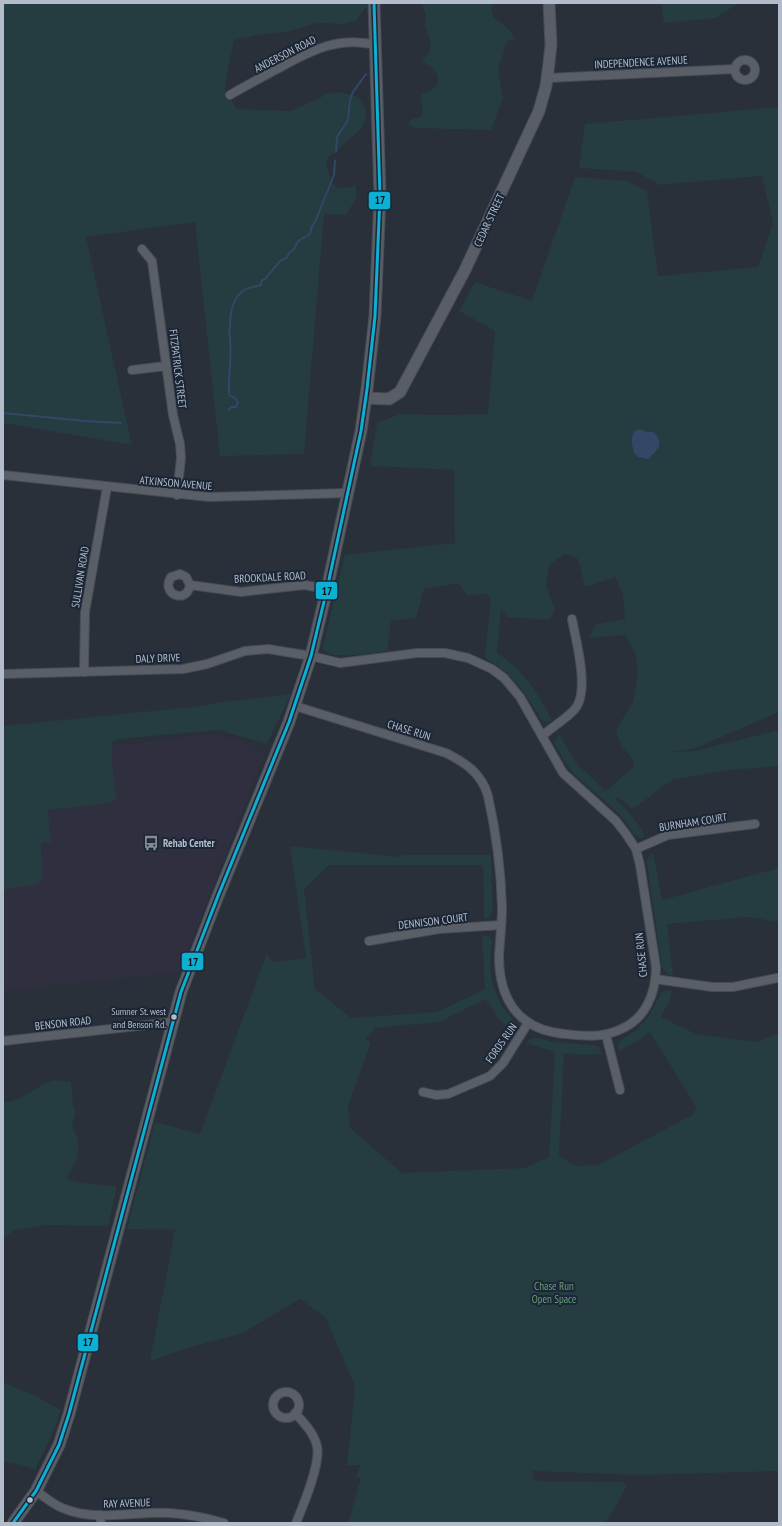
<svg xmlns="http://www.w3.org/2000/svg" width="782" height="1526" viewBox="0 0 782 1526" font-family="'PT Sans Narrow',sans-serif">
	<rect width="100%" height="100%" fill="#29303a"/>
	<!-- medical -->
	<path fill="#302f40" d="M201 735H218L239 740 249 743 265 754 179 972 3 991V758Z"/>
	<!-- green -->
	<g fill="#253c41">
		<path d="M3 3H367V6L356 21 343 24 317 23 286 32 257 35 234 40 226 78 225 92 237 109 291 111 320 98 325 94 339 92 358 97 365 108 366 120 359 131 328 158 326 164 330 177 337 189 355 186C360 196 351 206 346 215L324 214 304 454 220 456 195 222 86 237 132 445 3 423Z"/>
		<path d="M422 3H493L491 9 493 17 510 30 515 39 507 41 498 70 503 98 491 130 414 128 409 125 410 120 421 117 423 113 420 99 422 94C446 88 441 70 422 62L424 58 429 53 431 44 425 26 426 16Z"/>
		<path d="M661 3H739L716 18 664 23Z"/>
		<path d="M779 107V712L693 749 669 752 695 751 779 730V766L721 771 672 780 633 809 618 797 615 799C628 810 638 822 645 837L641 838 635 835 626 822 612 807 574 774 564 761 554 742 557 737 560 735 576 763 606 791 634 766V760L621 746 616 730 633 702 638 674 636 656 626 635 589 638 595 625 625 619 623 594 615 577 585 587 578 559 565 554 549 565 546 584 555 611 549 620 508 617 501 609 497 653C523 670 539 693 552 721 548 723 545 722 541 719 525 693 513 673 485 658L491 599 487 594 467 595 458 583 424 589 416 618 391 621 387 651C374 652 332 661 324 650L323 646 345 555 455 543 454 470 370 466 377 423 400 414 440 415 488 414 495 331 459 311 475 282 532 301 575 177 627 181 647 191 658 276 758 267 773 223 762 176 659 185 637 172 579 168 585 124Z"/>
		<path d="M291 694 267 744 218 730 118 739 113 742C109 762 116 780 116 799L113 802 105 804 48 810 51 842 41 843C41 855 47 874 38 884L3 890V726L202 706 215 703Z"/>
		<path d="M290 846 402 857V855H491L493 910 490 916 484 919 483 865H329L304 889 315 989 351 1018 437 1012 485 989 482 935 489 936 492 941C492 948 490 955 490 962 490 977 494 991 501 1004 506 1013 519 1023 513 1033L499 1019 486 999 439 1022 375 1028 366 1039 371 1042 348 1106 350 1128 402 1173 525 1168 549 1157 555 1052 526 1043 530 1039 536 1038 555 1042 594 1045 599 1047 602 1054 583 1055 564 1053 559 1155 574 1166 598 1165 694 1114 696 1107 650 1032 640 1040 619 1051 618 1044 620 1041 635 1031 647 1019 662 992 667 990 672 991 670 1000 661 1017 696 1034 757 1042 779 1033V1471L638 1475 532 1471 534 1481 623 1482 626 1486 618 1503 605 1523H348L361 1478H356L360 1465H347L355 1386 325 1317 300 1299 243 1333 191 1347 150 1361 175 1230 127 1229 155 1122 200 1134 267 953 272 962 306 958Z"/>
		<path d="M653 852 662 900 779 868V922L749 917 667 924 673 976 667 974 662 967 647 864V859Z"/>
		<path d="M53 1080 71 1082 73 1105 76 1112 72 1125C73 1130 77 1136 78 1141 80 1154 75 1165 68 1175V1179L81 1183 117 1186 108 1226 45 1225 15 1230 3 1238V1103C21 1101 36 1087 53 1080Z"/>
		<path d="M3 1382 13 1387 30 1393 61 1410 54 1430 35 1470 22 1465 3 1462Z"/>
	</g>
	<!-- water -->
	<path fill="#334766" d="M639 429 647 432H653C666 443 657 451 648 459L638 457 634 453C632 445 629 432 639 429Z"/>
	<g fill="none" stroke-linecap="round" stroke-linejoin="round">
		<!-- stream -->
		<g stroke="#334766" stroke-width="2">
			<path d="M336 152 337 137 348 120 350 100 353 92 366 74"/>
			<path d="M229 410 231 407H236L238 403 236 399 229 395C228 372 233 354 229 330L230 328C230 313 232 295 248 288 252 287 257 287 261 285L262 280 265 279 280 261 286 258 290 252 294 249 298 241 310 234 312 226 315 222 334 175 335 161"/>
			<path d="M3 413 85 421 121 423"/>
		</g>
		<!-- street casing -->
		<g stroke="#474c54" stroke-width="10">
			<g id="street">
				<circle cx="745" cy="70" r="10"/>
				<path d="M548 78 735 69"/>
				<path d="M230 95C247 85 264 76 281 67 312 50 339 36 376 45"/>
				<path d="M142 249 152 261 173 415 180 444 181 458 177 495"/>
				<path d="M132 370 166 366"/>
				<path d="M3 475 209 497 347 493"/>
				<path d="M190 585C187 605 160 594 171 577L180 574 186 577 190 585 241 592 304 585 327 589"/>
				<path d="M84 672 85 612 107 487"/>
				<path d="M3 674 183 669 207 664 245 651 268 649 311 656 340 663 417 653H445L468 658 492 669 504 678 520 697 563 773 616 821 626 834 636 849 640 865 656 967C656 994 645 1020 619 1030 601 1038 584 1036 565 1034 519 1030 499 1000 499 956 500 939 502 923 502 907 501 870 496 832 488 796 482 774 466 763 446 753L295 706"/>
				<path d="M542 736C552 727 566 719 575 709 590 691 576 641 572 619"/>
				<path d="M636 849 668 835 755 824"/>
				<path d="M369 941 439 929 501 925"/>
				<path d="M655 979 712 987H733L777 978"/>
				<path d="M606 1035 620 1090"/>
				<path d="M3 1041 173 1022"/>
				<path d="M423 1092 436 1095 448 1094 490 1076 503 1063 528 1023"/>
				<circle cx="286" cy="1405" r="13"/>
				<path d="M295 1413C304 1423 314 1433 317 1446 321 1464 303 1506 296 1523"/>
				<path d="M36 1491C45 1497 55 1506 65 1509 98 1522 136 1511 169 1513 188 1514 207 1518 224 1523"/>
				<path d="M100 1515 101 1523"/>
			</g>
		</g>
		<!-- secondary casing -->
		<g stroke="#474c54" stroke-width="13">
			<g id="secondary">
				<path d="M366 398 389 399 400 392 465 270 539 111 546 86 549 63 551 45 549 3"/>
				<path d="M13 1523 36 1491 59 1445 69 1414 181 992 218 896 289 722 311 656 327 589 361 431 367 389 375 316 380 196 374 3"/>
			</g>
		</g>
		<!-- street -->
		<use href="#street" stroke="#5a5f67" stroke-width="8"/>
		<!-- secondary -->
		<use href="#secondary" stroke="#585d66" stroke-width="11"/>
		<!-- bus-1 casing -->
		<g stroke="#1b2636" stroke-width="6">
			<path id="bus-1" d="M13 1523 36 1491 59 1445 69 1414 181 992 218 896 289 722 311 656 327 589 361 431 367 389 375 316 380 196 374 3"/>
		</g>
		<!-- bus-1 -->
		<use href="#bus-1" stroke="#0dafd3" stroke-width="3"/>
	</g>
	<!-- icons -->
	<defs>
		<g id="bus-bare" transform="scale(1.2)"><path d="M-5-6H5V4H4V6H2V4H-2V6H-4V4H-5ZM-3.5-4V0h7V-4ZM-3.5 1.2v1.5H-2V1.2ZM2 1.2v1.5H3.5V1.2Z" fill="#838b98" stroke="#1b2636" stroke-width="2.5" paint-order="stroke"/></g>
	</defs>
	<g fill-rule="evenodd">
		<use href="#bus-bare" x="151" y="843"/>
	</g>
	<!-- markers -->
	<g fill="#b3bccb" stroke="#1b2636" stroke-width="1.5">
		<circle cx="174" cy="1017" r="3.5"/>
		<circle cx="30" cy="1500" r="3.5"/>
	</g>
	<g text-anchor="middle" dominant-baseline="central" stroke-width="4" stroke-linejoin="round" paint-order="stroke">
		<!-- bus labels -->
		<g font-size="10" fill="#b3bccb" stroke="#1b2636" text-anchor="end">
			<text x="166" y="1011">Sumner St. west<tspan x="166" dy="13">and Benson Rd.</tspan></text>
		</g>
		<!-- street labels -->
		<g font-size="11" fill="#b3bccb" stroke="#1b2636">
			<text transform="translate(285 54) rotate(-27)">ANDERSON ROAD</text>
			<text transform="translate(641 62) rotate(-3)">INDEPENDENCE AVENUE</text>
			<text transform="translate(489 220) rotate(-65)">CEDAR STREET</text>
			<text transform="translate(178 369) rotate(83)">FITZPATRICK STREET</text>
			<text transform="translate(176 483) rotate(5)">ATKINSON AVENUE</text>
			<text transform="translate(80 577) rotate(-81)">SULLIVAN ROAD</text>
			<text transform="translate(270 577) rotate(-3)">BROOKDALE ROAD</text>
			<text transform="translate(158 658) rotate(-2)">DALY DRIVE</text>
			<text transform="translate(409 730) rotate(17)">CHASE RUN</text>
			<text transform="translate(693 822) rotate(-9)">BURNHAM COURT</text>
			<text transform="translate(433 921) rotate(-7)">DENNISON COURT</text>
			<text transform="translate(641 955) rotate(-96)">CHASE RUN</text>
			<text transform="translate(63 1023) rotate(-6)">BENSON ROAD</text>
			<text transform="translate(501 1043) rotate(-55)">FORDS RUN</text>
			<text transform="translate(127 1503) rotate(-2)">RAY AVENUE</text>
		</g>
		<!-- poi labels -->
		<g font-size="11" font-weight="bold" fill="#b3bccb" stroke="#1b2636" text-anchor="start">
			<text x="163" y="843">Rehab Center</text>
		</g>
		<!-- park labels -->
		<g font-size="11" fill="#679f75" stroke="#1b2636">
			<text x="554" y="1286">Chase Run<tspan x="554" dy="13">Open Space</tspan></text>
		</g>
	</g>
	<g stroke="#1b2636" stroke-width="1.5">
		<rect x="368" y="191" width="23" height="19" rx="4" fill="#0dafd3"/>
		<rect x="315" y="581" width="23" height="19" rx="4" fill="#0dafd3"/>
		<rect x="181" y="952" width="23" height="19" rx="4" fill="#0dafd3"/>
		<rect x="77" y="1333" width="22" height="19" rx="4" fill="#0dafd3"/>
	</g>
	<g font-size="11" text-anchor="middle" font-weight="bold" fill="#111">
		<text x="380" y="204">17</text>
		<text x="327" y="595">17</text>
		<text x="193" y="966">17</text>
		<text x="88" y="1346">17</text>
	</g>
	<!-- border -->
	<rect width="782" height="1526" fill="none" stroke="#b3bccb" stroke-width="8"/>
</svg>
